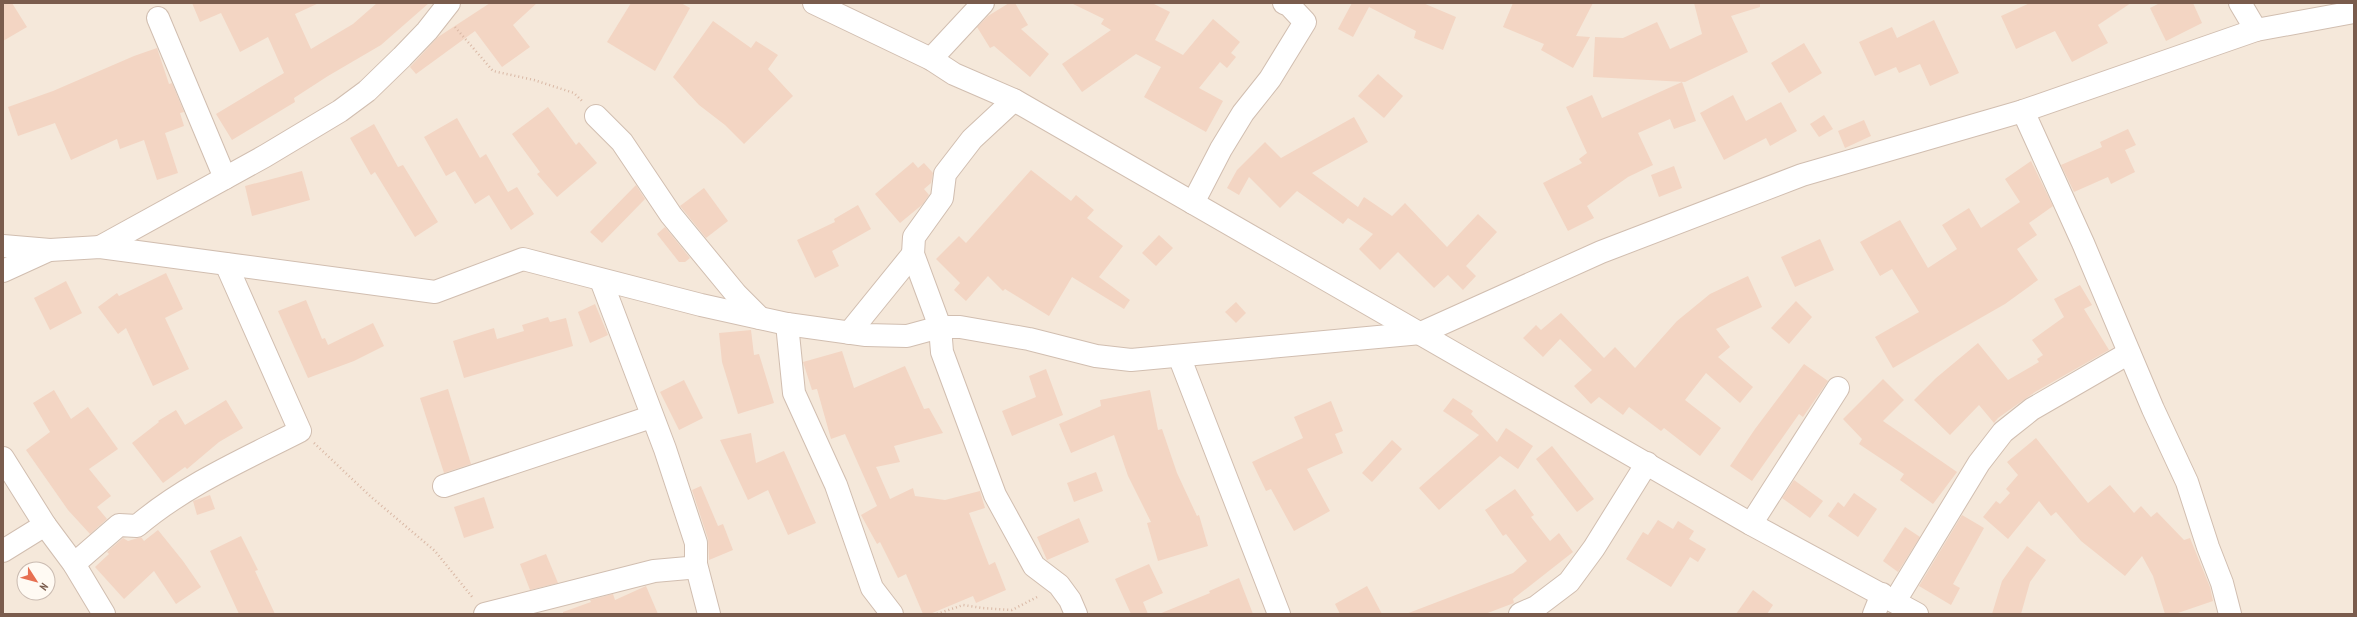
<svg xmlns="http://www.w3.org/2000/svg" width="2357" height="617" viewBox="0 0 2357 617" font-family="'PT Sans Narrow',sans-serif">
	<rect width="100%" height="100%" fill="#fdf6ec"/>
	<!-- residential -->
	<path fill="#f5e8da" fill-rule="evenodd" d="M3 3H2354V614H3ZM24 569H48V593H24Z"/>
	<!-- building -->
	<g fill="#f3d5c3">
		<path d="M3 3H12L27 27 3 41Z"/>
		<path d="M192 3H319L295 14 311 49 353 24 377 3H429L381 45 328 76 294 98 295 102 232 140 216 114 284 73 268 37 240 52 221 13 200 22Z"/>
		<path d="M490 3H537L513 25 530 47 502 67 475 31 416 74 410 67 438 37Z"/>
		<path d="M631 3H681L690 8 655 71 607 42Z"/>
		<path d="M1009 3H1015L1028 25 1021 29 1049 54 1030 77 994 46 990 48 977 27 988 16Z"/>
		<path d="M1071 3H1152L1170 12 1155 40 1183 55 1213 19 1240 42 1231 53 1236 57 1227 68 1220 62 1199 88 1223 101 1206 132 1144 97 1161 67 1136 54 1082 92 1062 64 1111 30 1101 24 1104 19Z"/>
		<path d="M1352 3H1423L1456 17 1443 50 1414 38 1416 31 1369 7 1353 37 1338 29Z"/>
		<path d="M1513 3H1593L1576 36 1590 37 1573 68 1541 50 1544 44 1503 27Z"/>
		<path d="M1694 3H1760V7L1731 16 1748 52 1685 82 1593 77 1595 37 1623 38 1657 22 1670 49 1702 34Z"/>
		<path d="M2030 3H2131L2098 25 2108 43 2072 62 2055 31 2016 49 2001 16Z"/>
		<path d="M2160 3H2193L2202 23 2166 41 2150 8Z"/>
		<path d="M1934 20 1959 73 1930 86 1920 64 1899 73 1896 67 1875 76 1859 42 1892 27 1897 38Z"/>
		<path d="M713 21 751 48 756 41 778 55 768 69 793 96 744 144 725 125 699 105 673 77Z"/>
		<path d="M1804 43 1822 73 1789 93 1771 63Z"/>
		<path d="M157 48 169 84 172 83 184 112 180 113 184 126 165 133 178 173 157 180 144 140 120 149 117 139 71 160 55 123 18 136 8 107 53 91 134 56Z"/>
		<path d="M1378 74 1403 96 1384 118 1358 96Z"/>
		<path d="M1682 82 1696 121 1674 129 1670 119 1638 133 1653 165 1628 177 1587 206 1594 218 1568 231 1543 183 1582 163 1579 159 1587 153 1566 107 1592 95 1602 118Z"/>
		<path d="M1733 95 1746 121 1781 102 1797 131 1770 146 1766 138 1724 160 1700 113Z"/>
		<path d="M548 107 576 145 579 142 597 163 557 197 537 174 540 172 512 134Z"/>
		<path d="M1824 115 1833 129 1819 137 1810 124Z"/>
		<path d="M1354 117 1368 142 1312 173 1358 207 1364 197 1392 216 1405 203 1447 247 1478 214 1497 232 1466 266 1476 276 1463 290 1448 275 1434 288 1398 252 1380 270 1359 249 1373 234 1348 218 1343 224 1297 191 1280 208 1249 177 1239 195 1227 188 1237 170 1265 142 1281 158Z"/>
		<path d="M457 118 480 158 486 154 508 192 517 187 534 214 511 230 489 195 475 204 455 171 446 176 424 137Z"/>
		<path d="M1864 120 1871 136 1845 148 1838 131Z"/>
		<path d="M374 124 398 167 403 165 438 222 415 237 375 172 371 175 350 138Z"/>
		<path d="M2128 129 2136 145 2125 150 2135 172 2111 184 2108 177 2074 192 2061 165 2102 147 2100 142Z"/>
		<path d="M2031 161 2053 206 2029 223 2037 235 2017 249 2038 280 2005 304 1893 368 1875 337 1919 312 1892 269 1880 276 1860 242 1900 220 1928 268 1957 249 1942 225 1969 208 1981 228 2020 202 2005 179Z"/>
		<path d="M913 162 918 168 924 163 933 173 931 183 924 189 929 195 923 204 900 223 875 194Z"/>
		<path d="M1674 166 1682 188 1659 197 1651 175Z"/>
		<path d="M1031 170 1071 201 1076 195 1094 210 1087 218 1123 246 1099 277 1130 300 1124 309 1072 277 1049 316 1005 289 1003 291 988 276 966 301 954 290 960 283 936 259 959 236 966 243Z"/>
		<path d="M302 171 310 200 252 216 245 186Z"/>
		<path d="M636 185 645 199 602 243 590 232Z"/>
		<path d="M704 188 728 221 706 238 680 206Z"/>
		<path d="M858 205 871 229 832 251 839 266 815 278 797 240 835 222 834 219Z"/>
		<path d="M665 227 690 258 685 262H679L657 234Z"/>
		<path d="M1159 235 1173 248 1156 266 1142 253Z"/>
		<path d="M1820 239 1834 270 1795 287 1781 257Z"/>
		<path d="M166 273 183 309 165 318 189 369 153 386 126 328 118 334 98 307 117 293 119 296Z"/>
		<path d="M1748 276 1762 307 1716 329 1730 347 1718 357 1753 387 1740 403 1706 373 1685 400 1721 428 1700 456 1664 428 1661 431 1629 407 1623 415 1599 397 1591 404 1574 386 1592 370 1560 339 1543 357 1523 338 1536 325 1541 330 1561 313 1604 358 1615 347 1635 368 1677 321 1710 294Z"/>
		<path d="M66 281 82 313 50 330 34 298Z"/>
		<path d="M2080 285 2092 305 2084 309 2109 350 2035 392 1998 418 1994 423 1979 405 1950 435 1914 400 1936 378 1978 343 2008 380 2039 362 2037 359 2043 355 2032 340 2064 317 2054 299Z"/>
		<path d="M306 300 322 339 325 338 328 345 373 323 384 346 354 361 308 378 278 311Z"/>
		<path d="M1796 301 1812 317 1789 344 1771 328Z"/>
		<path d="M1236 302 1246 313 1236 323 1225 312Z"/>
		<path d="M595 304 608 335 590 343 578 312Z"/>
		<path d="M548 317 550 322 566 318 573 346 464 378 453 341 494 328 497 339 524 331 522 325Z"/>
		<path d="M751 330 754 355 759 354 774 403 738 414 722 362 719 333Z"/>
		<path d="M842 351 854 388 905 366 924 409 929 408 943 433 894 446 900 462 876 467 890 499 913 488 915 496 945 500 980 491 985 508 969 513 989 565 995 562 1006 590 976 603 973 596 930 614H923L906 574 898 578 880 542 877 544 861 515 877 506 845 434 831 439 817 389 812 390 803 362Z"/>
		<path d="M1804 364 1828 381 1803 417 1799 414 1752 481 1730 466 1755 429Z"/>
		<path d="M1046 369 1063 415 1012 436 1002 411 1036 397 1029 376Z"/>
		<path d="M1883 379 1904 400 1883 421 1957 472 1933 504 1900 480 1904 474 1859 444 1862 439 1843 419Z"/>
		<path d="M684 380 703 418 679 430 660 392Z"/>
		<path d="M448 389 471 464 444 473 420 398Z"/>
		<path d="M54 390 71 419 88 407 118 449 89 469 111 496 97 507 107 519 90 534 68 510 26 450 50 432 33 403Z"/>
		<path d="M1150 390 1158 430 1162 429 1177 473 1197 516 1199 515 1208 546 1158 561 1147 523 1151 522 1128 476 1114 435 1071 453 1059 424 1101 406 1100 400Z"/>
		<path d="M1453 398 1473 411 1471 414 1497 442 1506 428 1533 446 1518 469 1500 456 1439 510 1419 488 1479 435 1443 411Z"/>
		<path d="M226 400 243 428 219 442 187 469 185 467 163 483 132 443 159 422 158 421 176 410 185 425Z"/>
		<path d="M1331 401 1343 431 1335 434 1343 453 1307 469 1330 511 1294 531 1271 489 1266 491 1252 462 1303 438 1294 417Z"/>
		<path d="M751 433 756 463 784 451 816 523 788 535 768 490 748 500 720 440Z"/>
		<path d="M2036 438 2088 503 2110 485 2134 513 2141 506 2151 517 2157 512 2184 540 2190 538 2210 587 2213 601 2175 614H2165L2153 576 2142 556 2125 576 2081 541 2056 512 2051 516 2039 501 2008 539 1983 517 1996 501 2000 504 2010 493 2006 489 2018 475 2007 462Z"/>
		<path d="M1392 440 1402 449 1372 482 1362 473Z"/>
		<path d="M1552 446 1594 499 1577 512 1536 459Z"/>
		<path d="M1096 472 1103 491 1074 502 1067 483Z"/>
		<path d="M1794 480 1823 501 1810 518 1782 498Z"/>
		<path d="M701 486 718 526 723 524 733 550 709 560 708 539 692 490Z"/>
		<path d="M1515 489 1534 515 1531 517 1550 541 1559 533 1573 552 1513 599 1514 603 1485 614H1406L1513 573 1527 561 1506 534 1503 536 1485 510Z"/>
		<path d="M1854 493 1877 509 1858 537 1828 516 1838 502 1844 507Z"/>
		<path d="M210 495 215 509 197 515 193 501Z"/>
		<path d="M484 497 494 528 464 538 454 507Z"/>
		<path d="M1962 515 1984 528 1953 584 1960 588 1951 605 1919 586Z"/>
		<path d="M1079 518 1089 542 1047 560 1037 537Z"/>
		<path d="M1658 520 1673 529 1678 521 1694 531 1689 539 1706 549 1698 562 1690 557 1671 587 1626 559 1643 532 1648 535Z"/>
		<path d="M1905 527 1920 537 1898 572 1883 561Z"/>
		<path d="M158 530 183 561 201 587 176 604 154 571 124 599 95 567 109 554 107 552 123 538 128 541 141 537 144 541Z"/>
		<path d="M241 536 258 570 255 571 275 614H239L210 551Z"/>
		<path d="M2027 546 2046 560 2030 582 2021 614H1992L2002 581Z"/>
		<path d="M546 554 558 583 530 590 520 564Z"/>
		<path d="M1149 564 1163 593 1143 602 1148 614H1131L1115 579Z"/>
		<path d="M1239 578 1253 614H1159L1210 593 1209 591Z"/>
		<path d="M646 586 658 614H563V612L591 602 590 600 613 594 615 600Z"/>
		<path d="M1367 586 1382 614H1340L1335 604Z"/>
		<path d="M1753 590 1773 605 1767 614H1736Z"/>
	</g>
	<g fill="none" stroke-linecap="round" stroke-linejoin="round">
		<!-- minor casing -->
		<g stroke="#d1beb0" stroke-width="24">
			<g id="minor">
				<path d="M2240 3 2256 30"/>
				<path d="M158 18 225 178"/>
				<path d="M931 59 983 3"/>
				<path d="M1014 100 972 139 945 174 942 198 914 237 913 254 940 327 942 352 995 495 1034 566 1059 585 1070 600 1076 614"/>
				<path d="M2023 111 2083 243 2153 409 2187 482 2208 547 2222 583 2230 614"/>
				<path d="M596 116 622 142 671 215 736 294 760 318"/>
				<path d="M1193 203 1221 149 1243 113 1270 79 1305 22 1289 5 1284 3"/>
				<path d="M3 246 50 250 100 247 435 292 523 259 701 305 787 324 866 335 907 336 940 327H960L1029 339 1096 356 1131 360 1421 333 1601 252 1802 175 2023 111 2256 30 2354 12"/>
				<path d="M100 247 265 156 340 111 367 91 402 57 427 31 449 3"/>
				<path d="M3 271 49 250"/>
				<path d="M601 280 665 449 696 543V564L709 614"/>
				<path d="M787 324 794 393 836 485 872 588 892 614"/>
				<path d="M849 333 913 254"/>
				<path d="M1179 356 1279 614"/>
				<path d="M3 458 45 525 74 564 104 614"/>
				<path d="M444 486 651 417"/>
				<path d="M1751 524 1838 388"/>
				<path d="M3 551 45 525"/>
				<path d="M74 564 119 525 137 526C185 485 245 459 300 431L226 264"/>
				<path d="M1895 601 1979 463 2003 432 2032 409 2129 353"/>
				<path d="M485 614 654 571 688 568 696 564"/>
				<path d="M1520 614 1536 607 1569 582 1594 548 1647 463"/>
				<path d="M1874 614 1882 594"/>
			</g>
		</g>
		<!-- tertiary casing -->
		<g stroke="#d1beb0" stroke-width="24">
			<path id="tertiary" d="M814 3 931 59 954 74 1014 100 1751 524 1917 614"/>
		</g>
		<!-- path -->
		<g stroke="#d9b8a5" stroke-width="2.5" stroke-dasharray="1 3" stroke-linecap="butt">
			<path d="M455 27 493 71 534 80 574 93 583 102"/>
			<path d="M314 443 370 496 435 551 473 598"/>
			<path d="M937 614 963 605 982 608 1012 610 1039 596"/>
		</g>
		<!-- minor -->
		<use href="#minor" stroke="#fff" stroke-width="22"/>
		<!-- tertiary -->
		<use href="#tertiary" stroke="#fff" stroke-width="22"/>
	</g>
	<!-- border -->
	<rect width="2357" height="617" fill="none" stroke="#7a5c4d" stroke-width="8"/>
	<!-- north arrow -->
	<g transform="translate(36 581) rotate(126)"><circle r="19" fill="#fffaf3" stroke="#cabbb1"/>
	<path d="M0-3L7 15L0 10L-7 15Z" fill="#e76f51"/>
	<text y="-6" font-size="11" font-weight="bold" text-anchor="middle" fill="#7a5c4d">N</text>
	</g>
</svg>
